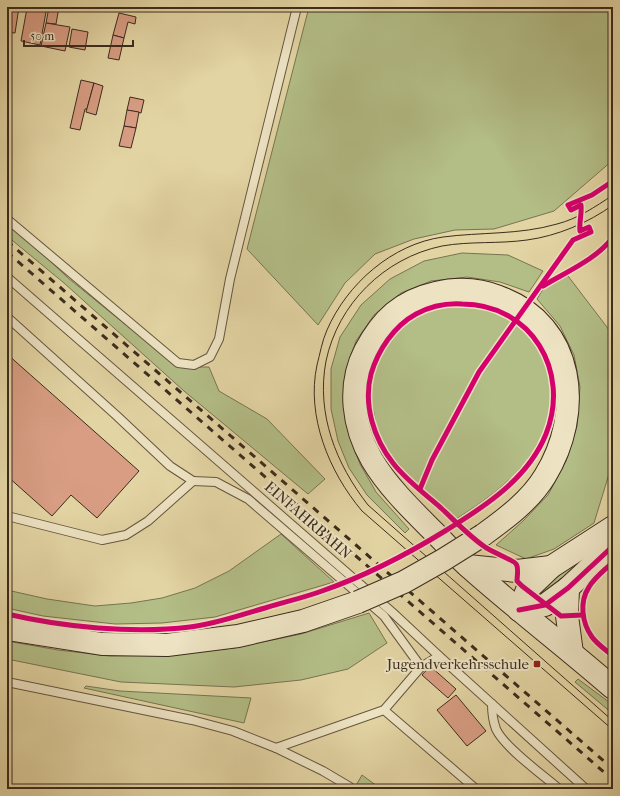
<svg xmlns="http://www.w3.org/2000/svg" width="620" height="796" viewBox="0 0 620 796" font-family="'IM FELL French Canon',serif">
	<rect width="100%" height="100%" fill="#e3d4a3"/>
	<filter id="stains"><feTurbulence type="fractalNoise" baseFrequency=".005" numOctaves="4"/><feColorMatrix values="0 0 0 0 .2 0 0 0 0 .09 0 0 0 0 .02 0 0 0 .5 -.17"/></filter>
	<radialGradient id="worn" r=".72"><stop offset=".6" stop-color="#630" stop-opacity="0"/><stop offset="1" stop-color="#630" stop-opacity=".3"/></radialGradient>
	<!-- green -->
	<g fill="#b3bd86" stroke="#787452">
		<path d="M309 7H613V160L554 211 494 229 455 230 414 239 375 254 345 283 318 325 247 249Z"/>
		<path d="M7 220 68 278 178 367H209L219 391 267 419 325 479 308 494 184 391 64 283 7 236Z"/>
		<path d="M462 253 508 255 543 271 529 292 500 282 467 277 431 281 401 293 374 315 356 341 346 370 345 406 350 438 360 464 376 492 409 529 405 533 367 495 349 468 338 441 331 409V369L340 337 361 305 390 279 424 261Z"/>
		<path d="M568 276 613 335V461L594 523 554 549 526 559 496 545 523 521 548 495 566 461 577 426 580 387 574 355 560 326 537 299 543 289Z"/>
		<path d="M450 306C457 306 464 305 471 306 496 310 523 323 537 345 550 363 555 395 550 415 546 430 537 446 528 459 509 484 483 502 456 519 427 492 391 466 377 428 375 423 375 418 374 413 373 408 371 403 370 398 368 382 375 366 382 352 398 324 419 312 450 306Z"/>
		<path d="M281 534 334 582 215 617 162 623 115 624 43 616 7 608V590L47 599 95 606 131 603 162 598 195 588 229 571Z"/>
		<path d="M603 543 547 598 535 588Z"/>
		<path d="M369 613 387 643 348 669 301 680 234 687 121 682 7 659V641L58 650 110 656 168 655 234 648 301 634Z"/>
		<path d="M578 679 613 705V714L575 682Z"/>
		<path d="M86 686 120 691 251 698 244 723 84 688Z"/>
		<path d="M362 775 381 789H354Z"/>
	</g>
	<!-- building -->
	<g fill="#d89d83" stroke="#3c2c1e">
		<path d="M7 7H19L15 33 7 32Z"/>
		<path d="M49 7H59L56 24 46 23Z"/>
		<path d="M27 8 46 12 40 45 21 41Z"/>
		<path d="M119 13 136 17 135 24 128 22 124 38 113 35Z"/>
		<path d="M46 23 70 27 65 51 41 46Z"/>
		<path d="M72 29 88 32 85 50 69 47Z"/>
		<path d="M113 35 124 38 119 60 108 58Z"/>
		<path d="M81 80 94 83 87 109H85L80 130 70 128Z"/>
		<path d="M94 83 103 86 96 115 86 112Z"/>
		<path d="M130 97 144 100 141 113 127 110Z"/>
		<path d="M127 110 139 112 136 128 124 126Z"/>
		<path d="M124 126 136 128 131 148 119 146Z"/>
		<path d="M7 354 139 471 97 518 71 495 52 516 7 476Z"/>
		<path d="M430 666 456 689 448 698 422 675Z"/>
		<path d="M456 695 486 731 467 746 437 710Z"/>
	</g>
	<g fill="none" stroke-linecap="round" stroke-linejoin="round">
		<!-- service casing -->
		<g stroke="#66563f" stroke-width="10">
			<g id="service">
				<path d="M7 219 178 363 194 365 210 357 219 339 230 279 297 7"/>
				<path d="M7 277 392 612 439 656 586 789"/>
				<path d="M7 317 117 416 170 466 193 481 148 521 126 535 102 540 7 516"/>
				<path d="M193 481 216 482 248 499 384 616 421 667"/>
				<path d="M7 682 192 720 233 731 276 748 323 771 350 787"/>
				<path d="M492 704C492 713 493 721 496 729 504 747 543 775 559 789"/>
				<path d="M384 710 476 789"/>
				<path d="M276 748 384 710 421 667 439 656"/>
			</g>
		</g>
		<!-- secondary casing -->
		<g stroke="#3c2c1e" stroke-width="24">
			<g id="secondary">
				<path d="M483 535C505 519 530 501 545 476 584 413 576 325 499 297 479 289 457 288 436 293 401 301 382 319 365 351 347 386 353 427 372 460 388 487 412 510 434 532 446 544 457 557 470 568 516 609 566 647 613 688"/>
				<path d="M468 566 517 571 551 567"/>
				<path d="M568 588 567 616 572 653"/>
				<path d="M519 610 527 590 551 567 613 527"/>
				<path d="M519 610 545 605 568 588 613 546"/>
				<path d="M7 629 102 644 167 645 238 636 303 621 358 602"/>
			</g>
		</g>
		<!-- service -->
		<use href="#service" stroke="#ede3c3" stroke-width="8"/>
		<!-- secondary -->
		<use href="#secondary" stroke="#ede3c3" stroke-width="22"/>
		<!-- tram -->
		<g stroke="#3c2c1e" stroke-width="1">
			<path d="M613 195C595 207 577 219 557 224 519 235 481 232 443 237 392 244 347 284 327 330 322 341 320 354 317 365 306 416 329 472 362 511L613 730"/>
			<path d="M613 205C588 223 557 236 527 240 499 244 470 241 442 246 384 258 338 304 326 361 316 414 336 464 368 505L613 721"/>
		</g>
		<!-- rail -->
		<g stroke="#3c2c1e" stroke-width="3" stroke-dasharray="7 7" stroke-linecap="butt">
			<path d="M7 241 613 769"/>
			<path d="M7 252 613 780"/>
		</g>
		<!-- secondary-bridge casing -->
		<g stroke="#3c2c1e" stroke-width="24" stroke-linecap="butt">
			<path id="secondary-bridge" d="M358 602 404 582 443 560 483 535"/>
		</g>
		<!-- secondary-bridge -->
		<use href="#secondary-bridge" stroke="#ede3c3" stroke-width="22"/>
		<!-- cycleway casing -->
		<g stroke="#ede3c3" stroke-width="8">
			<g id="cycleway">
				<path d="M543 286C566 272 597 259 613 237"/>
				<path d="M420 489 432 460 479 372 573 240 591 232 589 227 580 231C579 222 582 214 581 205L571 210 568 205 592 195 613 181"/>
				<path d="M613 562C605 570 595 577 589 587 579 602 582 623 592 637 597 644 606 650 613 656"/>
				<path d="M519 610 545 605 568 588 613 546"/>
				<path d="M7 614C63 627 133 634 190 627 216 624 240 615 265 608 284 602 303 598 322 591 365 576 406 555 445 531 484 507 528 479 546 434 571 371 531 304 462 304 446 303 431 306 416 314 394 326 378 350 371 374 363 405 374 439 393 463 406 480 425 494 441 508 455 521 469 536 485 547 490 551 515 561 516 564 519 567 517 577 517 581L522 586 561 616 583 615"/>
			</g>
		</g>
		<!-- cycleway -->
		<use href="#cycleway" stroke="#d6006c" stroke-width="5"/>
	</g>
	<!-- markers -->
	<rect fill="#8f2418" stroke="#ede3c3" stroke-width="1.5" x="533" y="660" width="8" height="8" rx="2"/>
	<g text-anchor="middle" dominant-baseline="central" stroke-width="4" stroke-linejoin="round" paint-order="stroke">
		<!-- street labels -->
		<g font-size="15" fill="#3c2c1e" stroke="#ede3c3">
			<text transform="translate(308 520) rotate(41)">EINFAHRBAHN</text>
		</g>
		<!-- poi labels -->
		<g font-size="15" fill="#3c2c1e" stroke="#ede3c3" text-anchor="end">
			<text x="529" y="664">Jugendverkehrsschule</text>
		</g>
	</g>
	<!-- margin -->
	<rect width="620" height="796" fill="none" stroke="#e3d4a3" stroke-width="24"/>
	<rect x="8" y="8" width="604" height="780" fill="none" stroke="#3c2c1e" stroke-width="2"/>
	<rect x="12" y="12" width="596" height="772" fill="none" stroke="#3c2c1e"/>
	<!-- scale -->
	<path d="M24 40v6h109v-6" fill="none" stroke="#3c2c1e" stroke-width="2"/>
	<text x="30" y="40" font-size="12" fill="#3c2c1e" stroke="#ede3c3" stroke-width="3" paint-order="stroke">50 m</text>
	<rect width="100%" height="100%" filter="url(#stains)"/>
	<rect width="100%" height="100%" fill="url(#worn)"/>
</svg>
